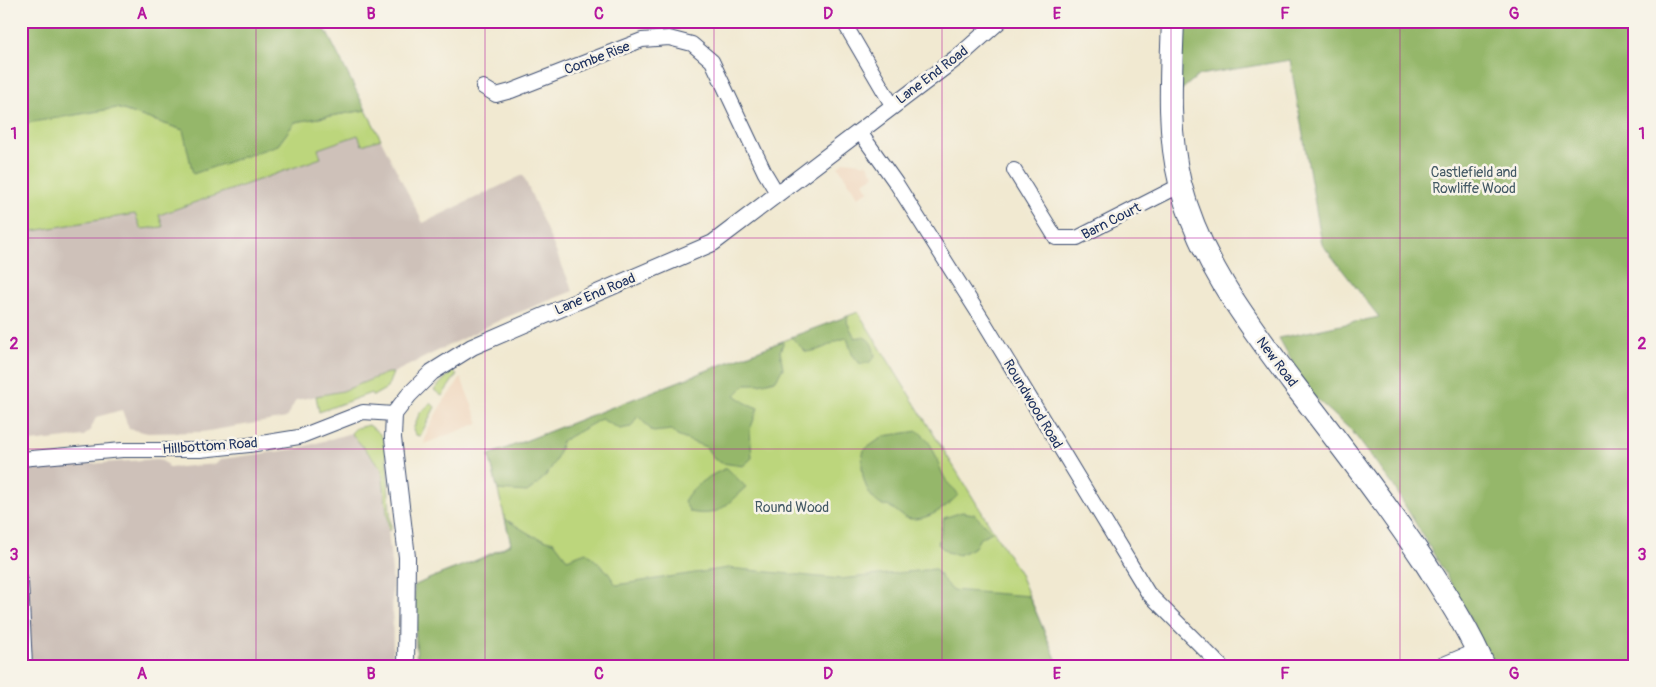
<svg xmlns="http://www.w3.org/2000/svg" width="1656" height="687" viewBox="0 0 1656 687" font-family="Pangolin,sans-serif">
	<rect width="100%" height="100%" fill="#f7f3e8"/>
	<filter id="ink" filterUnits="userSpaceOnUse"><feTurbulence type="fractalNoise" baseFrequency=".02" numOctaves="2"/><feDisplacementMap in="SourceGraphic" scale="10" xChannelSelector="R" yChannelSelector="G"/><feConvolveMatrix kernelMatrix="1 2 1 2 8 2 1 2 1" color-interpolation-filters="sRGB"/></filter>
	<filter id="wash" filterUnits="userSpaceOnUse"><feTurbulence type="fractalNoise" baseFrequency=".0096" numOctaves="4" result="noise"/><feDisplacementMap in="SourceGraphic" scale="20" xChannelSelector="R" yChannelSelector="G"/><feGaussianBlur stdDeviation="1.12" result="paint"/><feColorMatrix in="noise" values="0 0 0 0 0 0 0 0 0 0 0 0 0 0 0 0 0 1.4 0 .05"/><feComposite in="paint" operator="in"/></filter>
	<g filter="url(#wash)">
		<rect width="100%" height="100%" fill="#f1e9d1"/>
		<!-- built -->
		<g fill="#f0d5bc">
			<path d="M845 161 867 164 875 175 863 182 869 191 858 197 838 166Z"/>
			<path d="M461 378 479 423 424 444 428 429 441 405Z"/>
		</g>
		<!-- industrial -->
		<g fill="#cec1b9">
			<path d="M321 21 423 223 523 175 573 291 502 319 393 373H387L343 391 296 400 286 418 202 432 148 433 129 429 122 410 96 417 90 431 84 436 21 443V233L68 225 48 115Z"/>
			<path d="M351 433 382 469 392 572 393 666H21V469L158 459 167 464 168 468 216 464 221 459 296 449Z"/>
		</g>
		<!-- green -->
		<g fill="#bcd67b" stroke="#6c826c">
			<path d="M21 21 49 119 117 108 183 130 278 145 295 122 366 110 381 139 362 145 358 135 318 149 321 158 159 215 163 227 141 229 135 214 21 233Z"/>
			<path d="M858 312 1019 572 1059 666H417L414 586C445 570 480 562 511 543L489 455Z"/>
			<path d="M452 371 457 374 442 396 434 390Z"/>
			<path d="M387 373H393L387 388 373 396 371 393 319 412 316 396 343 391Z"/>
			<path d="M431 403 435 407 420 436 416 435 413 430 419 414Z"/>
			<path d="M369 425 380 434 386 444 391 529 389 531 382 469 351 433 356 428Z"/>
		</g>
		<!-- forest -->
		<g fill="#95b76b" stroke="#587364">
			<path d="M21 21H321L366 110 295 122 278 145 193 174 183 130 117 108 21 124Z"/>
			<path d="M1179 21H1635V666H1493L1462 602 1393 485 1352 431 1309 392 1279 338 1379 317 1322 244 1290 60 1199 75 1180 91Z"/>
			<path d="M848 316 847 322 855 338C869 334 873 344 875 356L869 363 860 364 852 354 847 338C833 340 825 351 806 352L791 337Z"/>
			<path d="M783 341V344L780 351 783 368 776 380 759 384H746L735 395 746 403 758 408 750 430 752 458 743 466 722 463 714 459 706 447 677 436 672 430 653 432 638 416 631 427 620 429 601 419 562 441C557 464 546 479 527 492L498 490 489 455Z"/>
			<path d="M918 431C939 448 935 465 948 483 952 488 956 489 958 495 947 507 931 518 915 519 904 520 900 513 892 508 888 506 884 506 881 505 863 494 859 467 864 450L884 436Z"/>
			<path d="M727 468 746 487C725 505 720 518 690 512L684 501C693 485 710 475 727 468Z"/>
			<path d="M962 512 974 514 992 532 980 538 975 547 959 555 947 552 938 544 944 518Z"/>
			<path d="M505 519 533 536 554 542 567 559 586 552 607 571 616 585 728 568 840 579 935 569 951 590 1029 596 1059 666H417L414 586C445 570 480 562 511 544Z"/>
		</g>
	</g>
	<g filter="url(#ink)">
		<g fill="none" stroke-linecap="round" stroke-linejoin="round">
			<!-- minor casing -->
			<g stroke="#3b4b6f" stroke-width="16">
				<g id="minor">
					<path d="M843 21 892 105"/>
					<path d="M483 87 496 95 511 91 642 40 669 38 692 44 712 61 765 173 777 193"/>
					<path d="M859 131 896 183 984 322 1148 593 1221 666"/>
					<path d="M1014 170 1056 238H1077L1181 185"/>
					<path d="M21 459 122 450H200L249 445 299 437 363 412 394 414"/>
					<path d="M21 582 25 666"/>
					<path d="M1439 666 1477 650"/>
				</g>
			</g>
			<!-- tertiary casing -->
			<g stroke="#3b4b6f" stroke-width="18">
				<path id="tertiary" d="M406 666 407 557 393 438 394 414 409 395 432 372 472 347 713 243 963 53 999 21"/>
			</g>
			<!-- trunk casing -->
			<g stroke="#3b4b6f" stroke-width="24">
				<path id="trunk" d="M1173 21C1171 75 1167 130 1180 183 1200 261 1245 319 1292 382 1338 442 1384 501 1426 564 1447 597 1469 630 1484 666"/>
			</g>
			<!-- minor -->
			<use href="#minor" stroke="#fff" stroke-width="14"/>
			<!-- tertiary -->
			<use href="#tertiary" stroke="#fff" stroke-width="16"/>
			<!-- trunk -->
			<use href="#trunk" stroke="#fff" stroke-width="22"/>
		</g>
	</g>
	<!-- grid -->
	<path fill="none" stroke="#b5179e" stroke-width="1" stroke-opacity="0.55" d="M256 21V666M485 21V666M714 21V666M942 21V666M1171 21V666M1400 21V666M21 238H1635M21 449H1635"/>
	<g text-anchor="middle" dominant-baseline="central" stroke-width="5" stroke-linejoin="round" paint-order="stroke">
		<!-- street labels -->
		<g font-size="14" fill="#1b2f5e" stroke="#f7f3e8">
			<text transform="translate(597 58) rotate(-21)">Combe Rise</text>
			<text transform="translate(932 75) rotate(-37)">Lane End Road</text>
			<text transform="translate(1111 221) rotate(-27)">Barn Court</text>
			<text transform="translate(595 294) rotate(-23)">Lane End Road</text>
			<text transform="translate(1277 362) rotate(53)">New Road</text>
			<text transform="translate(1033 404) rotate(59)">Roundwood Road</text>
			<text transform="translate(210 446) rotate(-4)">Hillbottom Road</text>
		</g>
		<!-- park labels -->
		<g font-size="14" fill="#435965" stroke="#f7f3e8">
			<text x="1474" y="172">Castlefield and<tspan x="1474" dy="16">Rowliffe Wood</tspan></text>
			<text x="792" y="507">Round Wood</text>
		</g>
	</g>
	<!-- margin -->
	<rect width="1656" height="687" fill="none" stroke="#f7f3e8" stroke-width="55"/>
	<rect x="28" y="28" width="1600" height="632" fill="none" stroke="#b5179e" stroke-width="2"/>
	<g font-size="16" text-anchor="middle" font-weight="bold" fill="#b5179e">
		<text x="142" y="19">A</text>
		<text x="371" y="19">B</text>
		<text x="599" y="19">C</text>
		<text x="828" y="19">D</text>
		<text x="1057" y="19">E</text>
		<text x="1285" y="19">F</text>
		<text x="1514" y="19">G</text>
		<text x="14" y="139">1</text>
		<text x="1642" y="139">1</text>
		<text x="14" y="349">2</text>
		<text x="1642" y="349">2</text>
		<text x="14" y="560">3</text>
		<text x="1642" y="560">3</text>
		<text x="142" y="679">A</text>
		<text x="371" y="679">B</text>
		<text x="599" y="679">C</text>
		<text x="828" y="679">D</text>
		<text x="1057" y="679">E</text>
		<text x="1285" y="679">F</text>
		<text x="1514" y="679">G</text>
	</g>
</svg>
